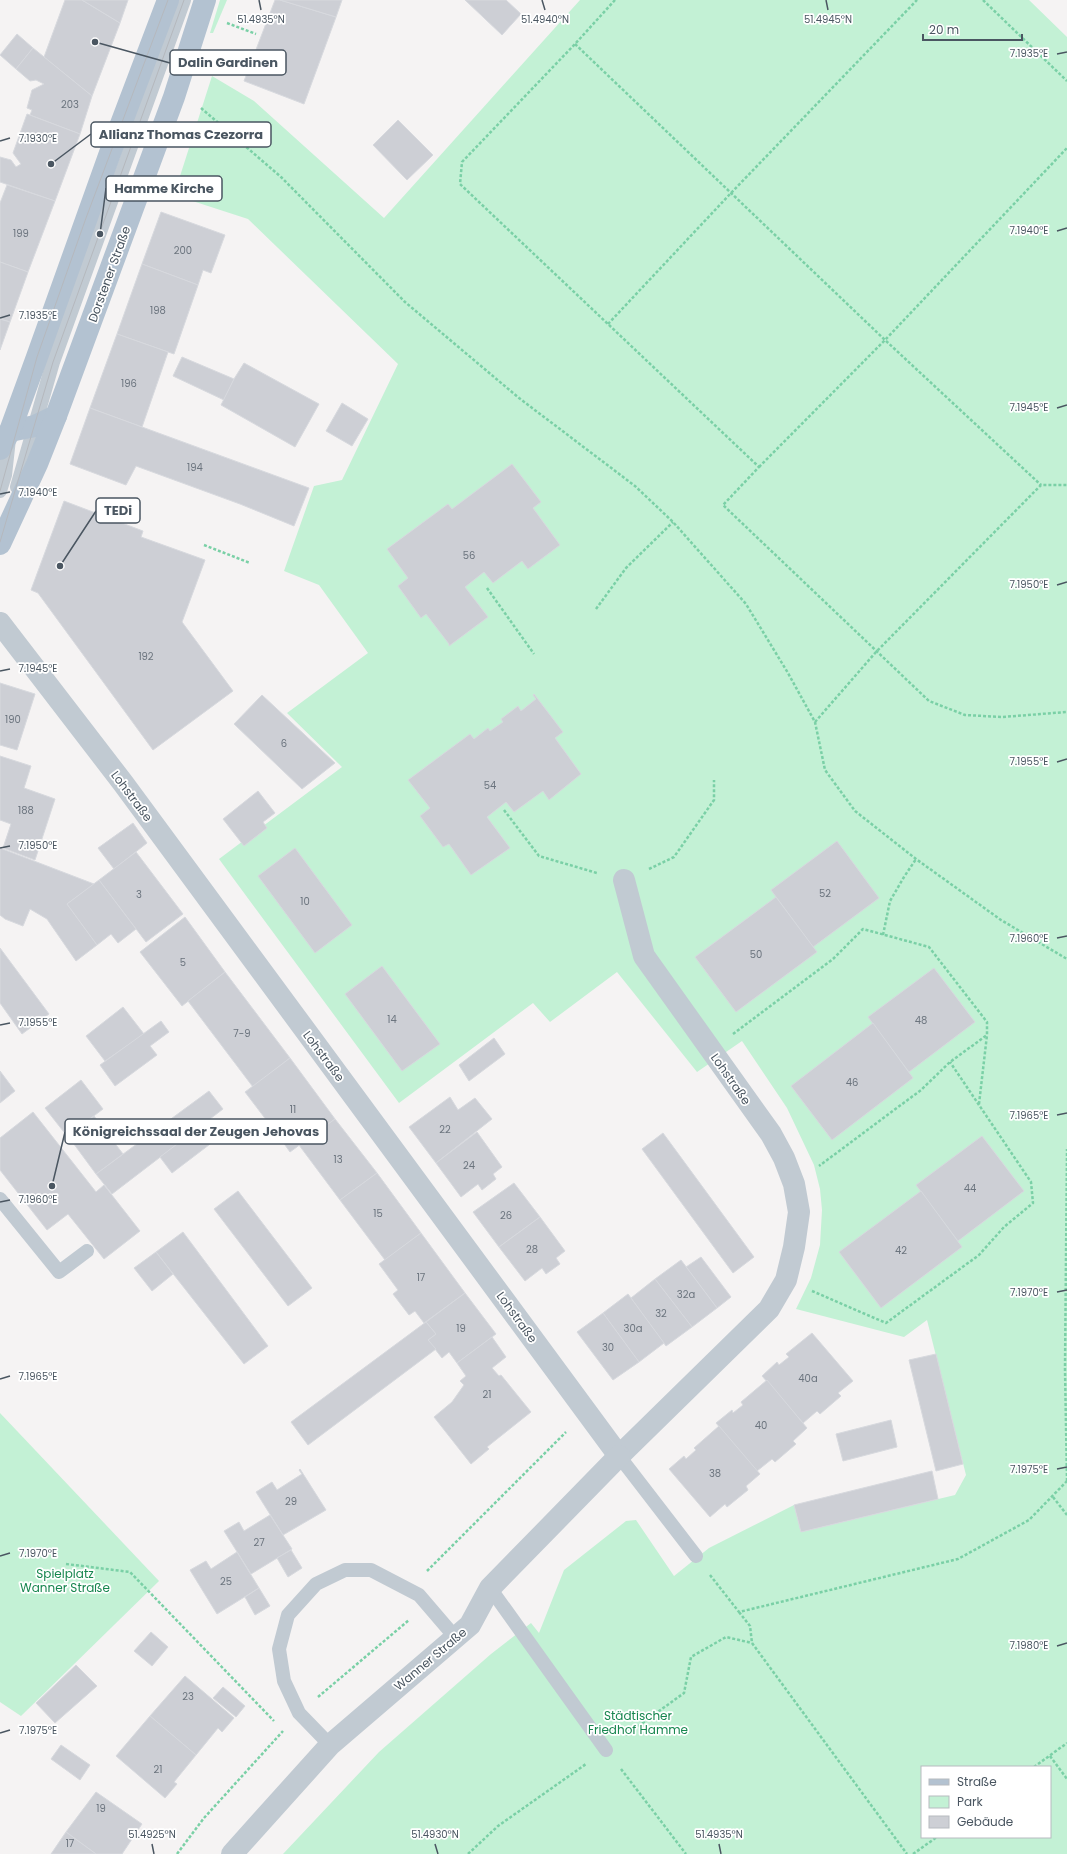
<svg xmlns="http://www.w3.org/2000/svg" width="1067" height="1854" viewBox="0 0 1067 1854" font-family="Poppins,sans-serif">
	<rect width="100%" height="100%" fill="#f5f3f3"/>
	<!-- green -->
	<g fill="#c3f1d5" fill-rule="evenodd">
		<path d="M220 0H227L213 33H210Z"/>
		<path d="M580 0H1029L1067 37V1854H283L379 1752 491 1654 531 1623 539 1633 564 1570 626 1521 636 1520 674 1576 709 1548 794 1505 801 1532 955 1495 966 1475 927 1320 904 1337 796 1309 811 1278 820 1245 822 1210 820 1189 814 1165 787 1108 742 1041 697 1072 617 972 550 1022 533 1003 399 1103 219 859 342 767 287 713 368 653 319 585 284 571 314 486 342 480 398 364 248 219 174 195 212 76 254 101 384 218ZM922 1767H1050V1837H922Z"/>
		<path d="M0 1413 159 1581 21 1716 0 1702Z"/>
	</g>
	<!-- building -->
	<g fill="#cdcfd5" stroke="#d7d9de">
		<path d="M65 0H82L120 23 92 96 44 57Z"/>
		<path d="M82 0H128L120 23Z"/>
		<path d="M275 0H280L336 17 304 104 244 81Z"/>
		<path d="M280 0H342L336 17Z"/>
		<path d="M465 0H506L521 14 502 35Z"/>
		<path d="M17 34 33 48 16 69 0 55Z"/>
		<path d="M33 48 92 96 80 134 30 115 32 110 27 108 32 90 44 84 36 80 30 81 16 69Z"/>
		<path d="M27 114 80 134 55 201 0 182V157L11 160 16 167 21 164 13 153Z"/>
		<path d="M398 120 433 155 407 180 373 145Z"/>
		<path d="M7 185 55 201 28 272 0 262V203Z"/>
		<path d="M161 212 225 235 211 273 203 270 198 285 142 264Z"/>
		<path d="M0 262 28 272 10 322 0 319Z"/>
		<path d="M142 264 198 285 174 354 117 334Z"/>
		<path d="M0 319 10 322 0 350Z"/>
		<path d="M117 334 168 352 142 427 90 408Z"/>
		<path d="M182 357 234 379 224 400 173 376Z"/>
		<path d="M244 363 319 404 295 447 221 405 234 379Z"/>
		<path d="M342 403 368 419 352 446 326 431Z"/>
		<path d="M90 408 309 488 294 526 240 504 136 466 126 485 70 464Z"/>
		<path d="M512 464 541 502 533 508 560 545 528 569 522 561 493 583 484 572 465 587 488 617 449 646V644L426 614 421 618 398 586 408 578 387 549 448 504 452 509Z"/>
		<path d="M64 501 143 531 141 537 205 560 182 622 233 691 153 750 38 593 31 590Z"/>
		<path d="M0 683 35 694 17 750 0 745Z"/>
		<path d="M534 694 563 732 555 738 581 774 549 800 543 791 514 812 506 802 487 817 510 848 471 875 449 844 443 847 420 816 430 808 408 780 470 734 474 739 488 728 490 731 503 722 501 719 518 706 521 711 536 699 533 695Z"/>
		<path d="M262 695 335 763 302 789 234 724Z"/>
		<path d="M0 756 31 766 24 788 55 799 35 860 3 848 11 824 0 820Z"/>
		<path d="M258 791 275 813 263 822 267 828 244 846 223 819Z"/>
		<path d="M133 823 147 843 114 869 98 848Z"/>
		<path d="M837 841 879 898 813 947 771 890Z"/>
		<path d="M0 848 94 884 67 904 97 945 76 961 47 919 30 909 23 926 5 919 0 915Z"/>
		<path d="M295 848 352 925 315 953 258 876Z"/>
		<path d="M136 852 183 914 146 942 99 880Z"/>
		<path d="M99 880 136 929 118 943 111 934 97 945 67 904Z"/>
		<path d="M776 897 817 952 736 1012 695 957Z"/>
		<path d="M185 917 225 972 182 1006 140 952Z"/>
		<path d="M0 948 49 1014 22 1034 0 1003Z"/>
		<path d="M382 966 440 1044 402 1071 345 994Z"/>
		<path d="M934 968 975 1022 909 1072 868 1017Z"/>
		<path d="M225 972 290 1058 253 1087 188 1001Z"/>
		<path d="M123 1007 144 1034 105 1061 86 1036Z"/>
		<path d="M161 1021 169 1032 150 1046 157 1055 115 1086 100 1065Z"/>
		<path d="M873 1023 913 1078 832 1140 791 1086Z"/>
		<path d="M494 1038 505 1054 469 1081 459 1065Z"/>
		<path d="M290 1058 335 1119 290 1152 280 1138 275 1142 263 1125 267 1121 245 1092Z"/>
		<path d="M0 1071 15 1091 0 1103Z"/>
		<path d="M81 1080 103 1109 67 1136 45 1108Z"/>
		<path d="M209 1091 223 1109 112 1194 96 1174Z"/>
		<path d="M450 1097 458 1110 475 1098 492 1119 436 1163 409 1127Z"/>
		<path d="M33 1112 96 1192 104 1185 140 1231 104 1259 68 1214 47 1230 0 1170V1138Z"/>
		<path d="M94 1116 123 1154 96 1174 68 1136Z"/>
		<path d="M210 1119 222 1135 172 1173 160 1157Z"/>
		<path d="M335 1119 377 1173 340 1200 299 1145Z"/>
		<path d="M477 1132 502 1167 493 1174 496 1179 482 1190 478 1184 461 1197 436 1163Z"/>
		<path d="M663 1133 754 1257 733 1273 642 1149Z"/>
		<path d="M982 1136 1024 1191 958 1241 916 1185Z"/>
		<path d="M377 1173 421 1233 385 1260 340 1200Z"/>
		<path d="M514 1183 540 1217 499 1247 473 1212Z"/>
		<path d="M238 1191 312 1288 288 1306 214 1209Z"/>
		<path d="M921 1191 962 1247 881 1308 839 1252Z"/>
		<path d="M540 1217 565 1251 556 1258 560 1264 546 1274 542 1268 525 1281 499 1247Z"/>
		<path d="M183 1232 268 1346 244 1364 156 1252Z"/>
		<path d="M421 1233 465 1293 424 1323 415 1311 409 1315 393 1294 398 1290 379 1264Z"/>
		<path d="M156 1252 173 1274 152 1291 134 1268Z"/>
		<path d="M701 1257 731 1297 717 1308 686 1267Z"/>
		<path d="M681 1260 717 1308 692 1327 655 1279Z"/>
		<path d="M655 1279 692 1327 666 1346 631 1298Z"/>
		<path d="M465 1293 496 1334 457 1363 449 1352 442 1358 428 1340 436 1334 426 1322Z"/>
		<path d="M628 1294 664 1343 639 1362 603 1313Z"/>
		<path d="M603 1313 639 1362 613 1380 577 1332Z"/>
		<path d="M426 1322 436 1334 428 1340 436 1349 308 1445 291 1422Z"/>
		<path d="M812 1333 853 1381 838 1393 841 1396 820 1414 817 1411 803 1423 762 1376 777 1362 779 1365 789 1357 786 1354Z"/>
		<path d="M492 1337 506 1357 492 1368 499 1376 501 1375 531 1412 487 1447 489 1449 471 1464 434 1417 452 1402 464 1385 460 1381 466 1376 457 1363Z"/>
		<path d="M936 1354 963 1464 936 1471 909 1360Z"/>
		<path d="M767 1380 807 1428 793 1441 796 1444 775 1462 772 1459 757 1471 716 1423 732 1410 733 1413 743 1405 741 1402Z"/>
		<path d="M891 1420 897 1447 843 1461 836 1434Z"/>
		<path d="M719 1426 760 1474 746 1486 748 1490 727 1507 725 1504 710 1517 669 1469 684 1456 686 1459 696 1450 694 1448Z"/>
		<path d="M300 1469 326 1510 283 1535 256 1492 272 1482 277 1490 302 1474 299 1470Z"/>
		<path d="M932 1471 938 1499 801 1532 794 1505Z"/>
		<path d="M270 1515 292 1549 251 1574 224 1531 239 1522 244 1531Z"/>
		<path d="M291 1550 302 1568 288 1577 277 1558Z"/>
		<path d="M237 1552 259 1588 217 1614 190 1570 206 1561 211 1569Z"/>
		<path d="M259 1588 270 1606 255 1615 245 1597Z"/>
		<path d="M151 1632 168 1647 152 1666 134 1651Z"/>
		<path d="M76 1665 97 1686 55 1723 36 1703Z"/>
		<path d="M185 1676 234 1718 222 1732 218 1728 196 1755 150 1716Z"/>
		<path d="M223 1687 245 1706 236 1717 213 1698Z"/>
		<path d="M150 1716 196 1755 174 1782 177 1784 165 1798 116 1756Z"/>
		<path d="M61 1745 90 1765 80 1780 51 1759Z"/>
		<path d="M96 1792 142 1824 122 1854H96L66 1832Z"/>
		<path d="M66 1832 96 1854H51Z"/>
	</g>
	<g fill="none" stroke-linecap="round" stroke-linejoin="round">
		<!-- path -->
		<g stroke="#7ad0a6" stroke-width="2.5" stroke-dasharray="3 2" stroke-linecap="butt">
			<path d="M615 0 575 44 462 162 460 184 759 467 723 505 929 701 965 715 1002 717 1067 712"/>
			<path d="M983 0 1067 81"/>
			<path d="M227 23 256 34"/>
			<path d="M575 44 885 340 1041 485"/>
			<path d="M201 108 281 177 405 302 519 398 635 486 673 522 746 604 788 673 815 722 825 770 855 811 916 859 1001 920 1067 959"/>
			<path d="M608 324 731 193 917 0"/>
			<path d="M759 467 885 340 1067 148"/>
			<path d="M204 545 250 563"/>
			<path d="M487 588 534 654"/>
			<path d="M596 609 626 568 673 522"/>
			<path d="M815 722 876 652 1041 485H1067"/>
			<path d="M504 810 539 856 597 873"/>
			<path d="M649 869 674 857 714 800V780"/>
			<path d="M883 935 890 901 904 877 916 859"/>
			<path d="M733 1034 833 959 863 929 929 947 987 1022V1035L950 1062 921 1090 819 1166"/>
			<path d="M979 1104 987 1035"/>
			<path d="M812 1291 886 1323 979 1255 1004 1227 1033 1203 1031 1182 950 1062"/>
			<path d="M1067 1481 1065 1369 1067 1149"/>
			<path d="M1053 1497 1067 1515"/>
			<path d="M66 1564 130 1572 274 1721"/>
			<path d="M427 1571 566 1432"/>
			<path d="M710 1575 739 1612 958 1559 1029 1520 1067 1481"/>
			<path d="M739 1612 750 1626 752 1643 907 1854"/>
			<path d="M318 1697 409 1620"/>
			<path d="M626 1735 684 1693 691 1657 726 1637 752 1643"/>
			<path d="M1050 1756 1067 1779"/>
			<path d="M1034 1767 1067 1743"/>
			<path d="M621 1769 686 1854"/>
			<path d="M177 1854 204 1818 283 1731"/>
			<path d="M468 1854 498 1826 586 1764"/>
			<path d="M913 1854 937 1837"/>
		</g>
		<!-- lane -->
		<g stroke="#c1cad2" stroke-width="14">
			<path d="M17 487 53 362 184 0"/>
			<path d="M0 491 5 475 9 439"/>
			<path d="M0 1199 59 1272 87 1251"/>
			<path d="M619 1456 696 1556"/>
			<path d="M490 1588 606 1750"/>
			<path d="M330 1745 299 1713 284 1681 279 1649 288 1615 316 1584 345 1570H371L419 1595 455 1637"/>
		</g>
		<!-- street -->
		<g stroke="#c1cad2" stroke-width="22">
			<path d="M0 623 123 783 619 1456 769 1309 786 1280 794 1247 799 1212 794 1184 784 1158 771 1134 644 956 624 880"/>
			<path d="M232 1854 330 1745 470 1625 490 1588 619 1456"/>
		</g>
		<!-- primary -->
		<g stroke="#b3c2d1" stroke-width="22">
			<path d="M10 431 35 426 56 416"/>
			<path d="M0 449 10 431 37 357 110 153 168 0"/>
			<path d="M0 544 37 464 56 416 174 97 205 0"/>
		</g>
		<!-- tram -->
		<g stroke="#b5b8bd" stroke-width="1">
			<path d="M0 491 37 357 86 218 168 0"/>
			<path d="M0 542 53 362 184 0"/>
		</g>
	</g>
	<!-- ticks -->
	<path fill="none" stroke="#4a5661" stroke-width="1.5" d="M259 0 261 10M542 0 545 10M826 0 828 10M1057 54 1067 52M0 141 10 138M1057 231 1067 228M0 318 10 315M1057 408 1067 405M0 494 10 492M1057 585 1067 582M0 671 10 669M1057 762 1067 759M0 848 10 846M1057 938 1067 936M0 1025 10 1023M1057 1115 1067 1113M0 1202 10 1200M1057 1292 1067 1290M0 1379 10 1376M1057 1469 1067 1467M0 1556 10 1553M1057 1646 1067 1643M0 1733 10 1730M152 1844 154 1854M435 1844 438 1854M719 1844 721 1854"/>
	<g text-anchor="middle" dominant-baseline="central" stroke-width="3.5" stroke-linejoin="round" paint-order="stroke">
		<!-- number labels -->
		<g font-size="10" fill="#6b747e">
			<text x="70" y="104">203</text>
			<text x="21" y="233">199</text>
			<text x="183" y="250">200</text>
			<text x="158" y="310">198</text>
			<text x="129" y="383">196</text>
			<text x="195" y="467">194</text>
			<text x="469" y="555">56</text>
			<text x="146" y="656">192</text>
			<text x="13" y="719">190</text>
			<text x="284" y="743">6</text>
			<text x="490" y="785">54</text>
			<text x="26" y="810">188</text>
			<text x="825" y="893">52</text>
			<text x="139" y="894">3</text>
			<text x="305" y="901">10</text>
			<text x="756" y="954">50</text>
			<text x="183" y="962">5</text>
			<text x="392" y="1019">14</text>
			<text x="921" y="1020">48</text>
			<text x="242" y="1033">7-9</text>
			<text x="852" y="1082">46</text>
			<text x="293" y="1109">11</text>
			<text x="445" y="1129">22</text>
			<text x="338" y="1159">13</text>
			<text x="469" y="1165">24</text>
			<text x="970" y="1188">44</text>
			<text x="378" y="1213">15</text>
			<text x="506" y="1215">26</text>
			<text x="532" y="1249">28</text>
			<text x="901" y="1250">42</text>
			<text x="421" y="1277">17</text>
			<text x="686" y="1294">32a</text>
			<text x="661" y="1313">32</text>
			<text x="461" y="1328">19</text>
			<text x="633" y="1328">30a</text>
			<text x="608" y="1347">30</text>
			<text x="808" y="1378">40a</text>
			<text x="487" y="1394">21</text>
			<text x="761" y="1425">40</text>
			<text x="715" y="1473">38</text>
			<text x="291" y="1501">29</text>
			<text x="259" y="1542">27</text>
			<text x="226" y="1581">25</text>
			<text x="188" y="1696">23</text>
			<text x="158" y="1769">21</text>
			<text x="101" y="1808">19</text>
			<text x="70" y="1843">17</text>
		</g>
		<!-- street labels -->
		<g font-size="12" fill="#4a5661" stroke="#fff">
			<text transform="translate(109 274) rotate(-70)">Dorstener Straße</text>
			<text transform="translate(132 796) rotate(53)">Lohstraße</text>
			<text transform="translate(324 1056) rotate(53)">Lohstraße</text>
			<text transform="translate(731 1079) rotate(55)">Lohstraße</text>
			<text transform="translate(517 1317) rotate(54)">Lohstraße</text>
			<text transform="translate(430 1659) rotate(-40)">Wanner Straße</text>
		</g>
		<!-- park labels -->
		<g font-size="12" fill="#17864f" stroke="#fff">
			<text x="65" y="1573">Spielplatz<tspan x="65" dy="14">Wanner Straße</tspan></text>
			<text x="638" y="1715">Städtischer<tspan x="638" dy="14">Friedhof Hamme</tspan></text>
		</g>
	</g>
	<g font-size="10" text-anchor="middle" fill="#4a5661" stroke="#fff" stroke-width="3.5" stroke-linejoin="round" paint-order="stroke">
		<text x="261" y="23">51.4935°N</text>
		<text x="545" y="23">51.4940°N</text>
		<text x="828" y="23">51.4945°N</text>
		<text x="1029" y="57">7.1935°E</text>
		<text x="38" y="142">7.1930°E</text>
		<text x="1029" y="234">7.1940°E</text>
		<text x="38" y="319">7.1935°E</text>
		<text x="1029" y="411">7.1945°E</text>
		<text x="38" y="496">7.1940°E</text>
		<text x="1029" y="588">7.1950°E</text>
		<text x="38" y="672">7.1945°E</text>
		<text x="1029" y="765">7.1955°E</text>
		<text x="38" y="849">7.1950°E</text>
		<text x="1029" y="942">7.1960°E</text>
		<text x="38" y="1026">7.1955°E</text>
		<text x="1029" y="1119">7.1965°E</text>
		<text x="38" y="1203">7.1960°E</text>
		<text x="1029" y="1296">7.1970°E</text>
		<text x="38" y="1380">7.1965°E</text>
		<text x="1029" y="1473">7.1975°E</text>
		<text x="38" y="1557">7.1970°E</text>
		<text x="1029" y="1649">7.1980°E</text>
		<text x="38" y="1734">7.1975°E</text>
		<text x="152" y="1838">51.4925°N</text>
		<text x="435" y="1838">51.4930°N</text>
		<text x="719" y="1838">51.4935°N</text>
	</g>
	<!-- callouts -->
	<path fill="none" stroke="#4a5661" stroke-width="1.5" d="M95 42L170 63M51 164L91 134M100 234L106 188M60 566L96 511M52 1186L65 1132"/>
	<g fill="#4a5661" stroke="#fff" stroke-width="1.5">
		<circle cx="95" cy="42" r="4"/>
		<circle cx="51" cy="164" r="4"/>
		<circle cx="100" cy="234" r="4"/>
		<circle cx="60" cy="566" r="4"/>
		<circle cx="52" cy="1186" r="4"/>
	</g>
	<g fill="#fff" stroke="#4a5661" stroke-width="1.5">
		<rect x="170" y="50" width="116" height="25" rx="4"/>
		<rect x="91" y="122" width="180" height="25" rx="4"/>
		<rect x="106" y="176" width="116" height="25" rx="4"/>
		<rect x="96" y="498" width="44" height="25" rx="4"/>
		<rect x="65" y="1119" width="262" height="25" rx="4"/>
	</g>
	<g font-size="13" text-anchor="middle" font-weight="bold" fill="#4a5661">
		<text x="228" y="67">Dalin Gardinen</text>
		<text x="181" y="139">Allianz Thomas Czezorra</text>
		<text x="164" y="193">Hamme Kirche</text>
		<text x="118" y="515">TEDi</text>
		<text x="196" y="1136">Königreichssaal der Zeugen Jehovas</text>
	</g>
	<!-- legend -->
	<rect x="921" y="1766" width="130" height="72" fill="#ffffff" stroke="#b7bbc0"/>
	<rect x="929" y="1779" width="20" height="6" fill="#b3c2d1" stroke="#b7bbc0"/>
	<text x="957" y="1786" font-size="12" fill="#4a5661">Straße</text>
	<rect x="929" y="1796" width="20" height="12" fill="#c3f1d5" stroke="#b7bbc0"/>
	<text x="957" y="1806" font-size="12" fill="#4a5661">Park</text>
	<rect x="929" y="1816" width="20" height="12" fill="#cdcfd5" stroke="#b7bbc0"/>
	<text x="957" y="1826" font-size="12" fill="#4a5661">Gebäude</text>
	<!-- scale -->
	<path d="M923 34v6h99v-6" fill="none" stroke="#4a5661" stroke-width="2"/>
	<text x="929" y="34" font-size="12" fill="#4a5661" stroke="#ffffff" stroke-width="3" paint-order="stroke">20 m</text>
</svg>
